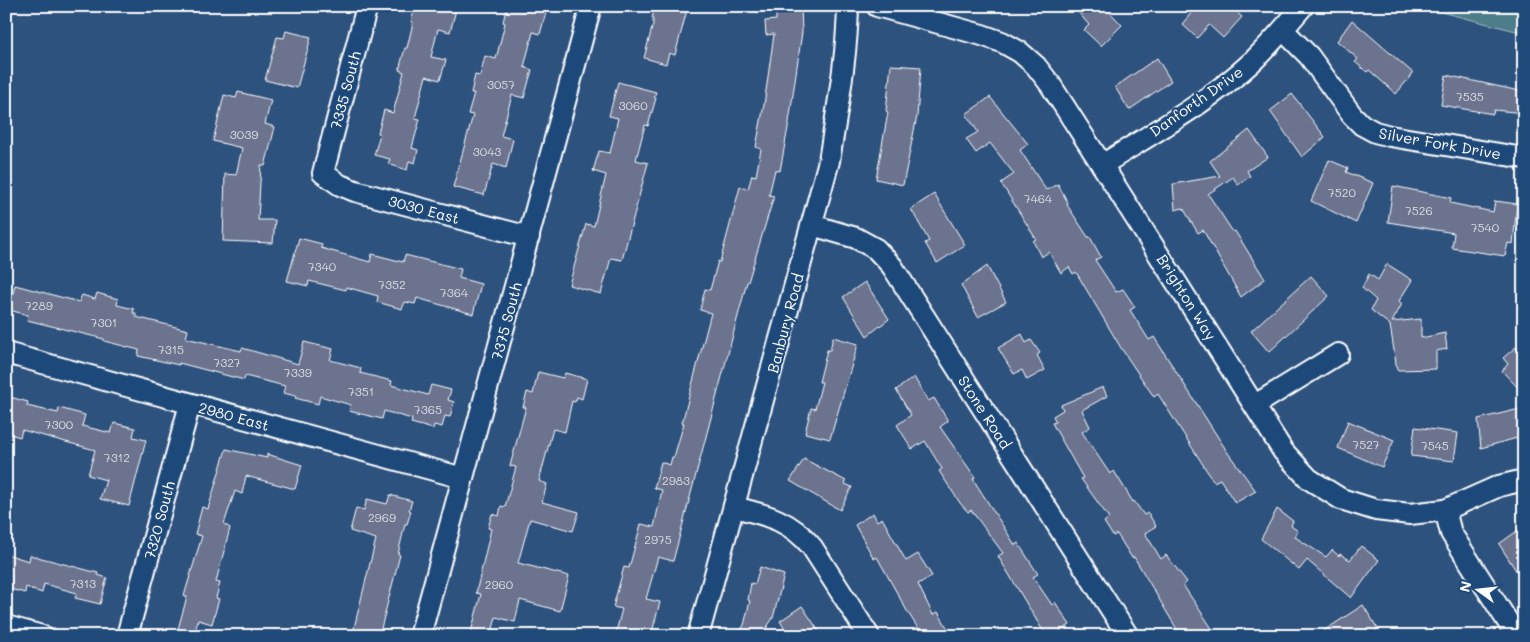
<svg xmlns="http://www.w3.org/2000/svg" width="1530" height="642" viewBox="0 0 1530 642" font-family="Mali,sans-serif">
	<rect width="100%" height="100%" fill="#2e527e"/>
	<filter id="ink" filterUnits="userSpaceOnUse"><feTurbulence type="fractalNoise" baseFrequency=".02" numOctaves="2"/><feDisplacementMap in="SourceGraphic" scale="10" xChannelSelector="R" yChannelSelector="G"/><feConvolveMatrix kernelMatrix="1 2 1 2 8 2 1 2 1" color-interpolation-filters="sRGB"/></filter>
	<g filter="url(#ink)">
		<!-- green -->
		<g fill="#4e7d88" stroke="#a6bec4">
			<path d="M730 6H761L759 13Z"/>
			<path d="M1417 6H1524V33Z"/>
		</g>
		<!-- building -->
		<g fill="#6c738f" stroke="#fff">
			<path d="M415 6H457L450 32 438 29 431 57 446 60 440 80 426 76 415 118 420 119 412 148 418 150 415 163 409 161 407 170 388 164 390 159 374 155 380 134 378 133 384 110 393 113 404 72 399 70 405 48H407L413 23 411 22Z"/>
			<path d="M507 6H538L547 9 540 34 533 32 524 67 532 70 524 98 512 95 501 136 513 139 506 168 493 164 484 195 453 187 473 115 468 114 474 93H471L475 75 480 76 485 56 496 59 505 23 503 22Z"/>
			<path d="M655 6H671L687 10 675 55 669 53 666 64 644 58 653 24V19L652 18Z"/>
			<path d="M776 6H801L802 32 789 122 780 171 775 170 769 195 774 196 748 282H747L673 561 658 557 646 599 660 602 651 636H615L622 609 613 607 624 567 629 568 641 524 654 527 662 490 654 488 661 462 670 465 672 457H674L684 423H682L711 313 700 310 705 289 710 290 718 261 720 262 740 187 748 189 752 175 756 176 761 149 756 147 764 105 774 34 766 35 765 21 776 20Z"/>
			<path d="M1073 6H1104L1122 25 1101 46 1084 30 1089 25Z"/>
			<path d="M1197 6H1230L1242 17 1223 38 1209 25 1197 38 1182 24Z"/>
			<path d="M1352 20 1413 73 1396 94 1369 70 1367 72 1355 62 1358 59 1337 41Z"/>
			<path d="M286 31 311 37 297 88 265 80 277 37 284 38Z"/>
			<path d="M1157 58 1171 81 1129 110 1115 87Z"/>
			<path d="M891 65 921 67 917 116 903 185 876 179 888 112 886 111Z"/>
			<path d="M1446 75 1524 92V113L1494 110 1493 114 1441 105Z"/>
			<path d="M618 82 656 92 654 97 656 98 648 126 645 125 636 160 648 163 622 260 611 258 601 294 569 285 586 224 594 226 606 175 593 171 599 151 610 153 618 118 609 116Z"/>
			<path d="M238 92 271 100 265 124 275 127 265 166 261 165 258 220H275L273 243 223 241 225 174 236 175 242 148 213 141 224 95 236 98Z"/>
			<path d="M1292 94 1325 137 1302 157 1270 111Z"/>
			<path d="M990 97 1028 144 1020 150 1046 190 1058 184 1068 203 1067 205 1088 237H1090L1101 257 1095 260 1116 292 1123 289 1135 307 1130 310 1149 340 1154 337 1228 453 1256 491 1235 503 1220 479 1214 482 1158 394 1154 397 1121 348 1076 272 1073 274 1069 267 1061 273 1049 252 1041 257 1033 241 1036 239 1001 183 1014 174 990 143 976 153 966 139 978 132 966 114Z"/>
			<path d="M1249 130 1268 157 1247 171 1250 176 1238 185 1233 177 1208 194 1233 232 1235 231 1265 279 1241 297 1203 230 1198 233 1183 208 1175 210 1173 184 1220 176 1210 161Z"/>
			<path d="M1329 160 1348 168 1346 172 1373 183 1356 223 1311 201Z"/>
			<path d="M1393 186 1451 198 1450 203 1493 212 1495 201 1517 204 1513 244 1508 243 1505 256 1452 248 1454 233 1388 222Z"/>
			<path d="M934 194 965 245 937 263 925 243 929 241 911 209Z"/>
			<path d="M299 238 322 244 321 248 370 262 372 254 403 262 405 255 461 269 459 278 481 284 473 314 417 298 415 304 405 302 402 309 377 302 378 296 346 287V290L309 281 308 286 287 281Z"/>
			<path d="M1387 264 1412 280 1399 301 1402 304 1392 322 1421 319V338L1445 333 1447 349 1436 351V369L1397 370 1390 325 1371 310 1376 300 1362 288 1369 274 1378 280Z"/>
			<path d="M987 266 1006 302 978 317 961 285Z"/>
			<path d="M1311 276 1329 296 1269 352 1251 331Z"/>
			<path d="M865 282 889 319 867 336 843 297Z"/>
			<path d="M15 285 79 302 82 295 95 299 97 293 118 299 117 305 134 309 133 313H136V317L188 330 186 338 241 351 242 348 298 364 304 342 333 349 330 360 361 368 360 373 392 381 391 385 428 395 431 385 451 390 448 400 454 402 450 417 445 416 442 427 434 425 433 429 411 423 412 419 384 411 382 419 349 411 351 405 320 396 318 404 295 398 296 396 283 393 285 386 245 376 244 380 179 363V365L138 356 139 350 104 341V339L27 320 28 315 9 310Z"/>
			<path d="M1022 334 1026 343 1031 340 1040 353 1037 355 1045 370 1027 380 1022 370 1014 374 998 348Z"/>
			<path d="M833 337 858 344 830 439 805 433 811 408 815 409 822 382H819L827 350H830Z"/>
			<path d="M1516 347 1524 360V394L1502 371 1508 364 1503 358Z"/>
			<path d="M538 372 563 378 565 373 587 379 582 399 577 397 575 402 572 401 565 432 553 429 539 481 547 484 542 502 579 512 573 531 530 519 518 563 569 576 560 611 520 600 515 622 496 617 491 636H470L481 594 476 593 491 529 488 528 492 514 499 516 501 506 505 507 516 467 510 466 526 407H523L527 392 533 394Z"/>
			<path d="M914 377 928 401 934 398 948 421 940 427 975 477 973 479 1015 545 1018 543 1038 574 1033 577 1052 605 1055 602 1070 625 1052 636H1048L1040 626 998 556 1003 553 971 510 968 512 960 503 939 471 942 469 925 441 912 449 897 425 911 415 896 390Z"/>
			<path d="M1103 387 1107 396 1082 410 1090 427 1082 432 1110 474 1114 471 1133 502 1134 501 1144 515 1148 513 1156 526 1145 533 1161 559 1166 555 1187 582 1183 585 1217 636H1181L1134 557 1132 558 1117 534 1113 536 1104 522 1109 518 1081 479 1083 478 1052 423 1056 422 1053 416 1063 410 1061 405Z"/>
			<path d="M10 397 28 402 27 406 58 413 59 408 85 415 82 426 111 433 114 423 135 428 133 437 146 440 129 506 100 499 106 480 88 475 95 450 22 430 20 437 6 433V405Z"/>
			<path d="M1524 408V436L1481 448 1478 419Z"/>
			<path d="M1348 421 1394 440 1382 467 1338 448Z"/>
			<path d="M1415 427 1458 433 1454 461 1411 456Z"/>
			<path d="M226 449 267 458V454L302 465 295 489 246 476 242 494 235 491 224 524 230 528 216 582 220 583 216 598 219 599 212 624 198 620 194 636H176L187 597 184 596 202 536 195 534 202 507 208 509Z"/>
			<path d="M804 459 846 481 845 484 852 487 840 510 790 481Z"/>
			<path d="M390 495 412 501 409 510 411 511 407 524H405L398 554 400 555 379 636H352L376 539 350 531 356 508 364 510 367 499 387 504Z"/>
			<path d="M1277 509 1293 521 1291 526 1298 531 1295 537 1326 557 1332 550 1339 556 1340 554 1350 560 1361 546 1379 560 1351 598 1307 560 1299 570 1261 539Z"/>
			<path d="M873 513 877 521 882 518 906 561 918 554 932 576 918 584 933 615 938 612 952 636H923L907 611 877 557 874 559 855 525Z"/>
			<path d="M1524 526V583L1499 544Z"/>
			<path d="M6 554 29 561 30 555 98 573V575L107 578 100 604 75 598 77 593 44 584 42 593 26 587 25 593 6 588Z"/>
			<path d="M760 567 784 575 773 618 761 636H749L741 630 744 625 750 601 748 600 751 583 755 584Z"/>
			<path d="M1363 605 1378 629 1369 636H1316Z"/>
			<path d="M802 606 822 636H789L780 621Z"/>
		</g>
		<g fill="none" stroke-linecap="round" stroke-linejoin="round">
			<!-- minor casing -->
			<g stroke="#fff" stroke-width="24">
				<g id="minor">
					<path d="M367 6 323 173 340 185 355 191 529 237"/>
					<path d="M877 6 982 35 1002 42 1020 52 1036 66 1050 84 1102 165 1283 451 1309 479 1341 499 1376 510 1410 514 1445 510 1499 486 1524 480"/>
					<path d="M1283 30 1309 56 1352 115 1362 125 1375 132 1390 136 1524 158"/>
					<path d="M1102 165C1154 132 1209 102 1254 60 1271 43 1287 25 1303 6"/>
					<path d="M812 225 856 238 876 249 892 266 1128 636"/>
					<path d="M6 353 463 478"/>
					<path d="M1255 405 1338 354"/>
					<path d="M734 507C767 515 790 520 812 547L869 636"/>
					<path d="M1445 510 1451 533 1517 636"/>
					<path d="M6 626 42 636"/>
					<path d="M127 636 190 404"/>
					<path d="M420 636 591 6"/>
					<path d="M698 636 829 161C837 110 847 58 848 6"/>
				</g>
			</g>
			<!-- minor -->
			<use href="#minor" stroke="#1f4a7a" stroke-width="20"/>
		</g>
	</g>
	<g text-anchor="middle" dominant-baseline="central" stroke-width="4" stroke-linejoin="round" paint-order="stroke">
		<!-- number labels -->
		<g font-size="12" fill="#dadce3">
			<text x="501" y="84">3057</text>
			<text x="1470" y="96">7535</text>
			<text x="633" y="105">3060</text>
			<text x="244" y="134">3039</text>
			<text x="487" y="151">3043</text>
			<text x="1342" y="192">7520</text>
			<text x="1038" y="198">7464</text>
			<text x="1419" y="210">7526</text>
			<text x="1485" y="227">7540</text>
			<text x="322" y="266">7340</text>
			<text x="392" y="284">7352</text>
			<text x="454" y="292">7364</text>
			<text x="39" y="305">7289</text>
			<text x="104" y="322">7301</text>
			<text x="171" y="349">7315</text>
			<text x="227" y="362">7327</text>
			<text x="298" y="372">7339</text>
			<text x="361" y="391">7351</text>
			<text x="428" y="409">7365</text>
			<text x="59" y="424">7300</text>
			<text x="1366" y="444">7527</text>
			<text x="1435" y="445">7545</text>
			<text x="117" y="457">7312</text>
			<text x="676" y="480">2983</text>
			<text x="382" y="517">2969</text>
			<text x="658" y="539">2975</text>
			<text x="83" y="583">7313</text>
			<text x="499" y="584">2960</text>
		</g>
		<!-- street labels -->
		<g font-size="15" fill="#fff" stroke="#1f4a7a">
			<text transform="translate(345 90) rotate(-75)">7335 South</text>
			<text transform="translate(1196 101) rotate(-35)">Danforth Drive</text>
			<text transform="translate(1440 143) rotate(10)">Silver Fork Drive</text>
			<text transform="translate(424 209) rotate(15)">3030 East</text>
			<text transform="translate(1187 297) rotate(58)">Brighton Way</text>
			<text transform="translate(506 321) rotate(-75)">7375 South</text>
			<text transform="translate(785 323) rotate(-75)">Banbury Road</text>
			<text transform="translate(985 412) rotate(57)">Stone Road</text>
			<text transform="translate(234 416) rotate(15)">2980 East</text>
			<text transform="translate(159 520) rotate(-75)">7320 South</text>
		</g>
	</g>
	<!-- margin -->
	<rect width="1530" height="642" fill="none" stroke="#1f4a7a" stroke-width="25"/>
	<rect x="12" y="12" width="1505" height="617" fill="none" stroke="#fff" stroke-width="2" filter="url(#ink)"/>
	<!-- north arrow -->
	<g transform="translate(1478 590) rotate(285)" stroke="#1f4a7a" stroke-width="4" paint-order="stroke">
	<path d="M0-4L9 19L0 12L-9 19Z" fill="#ffffff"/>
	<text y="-8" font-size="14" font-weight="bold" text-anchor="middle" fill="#ffffff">N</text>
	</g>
</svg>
